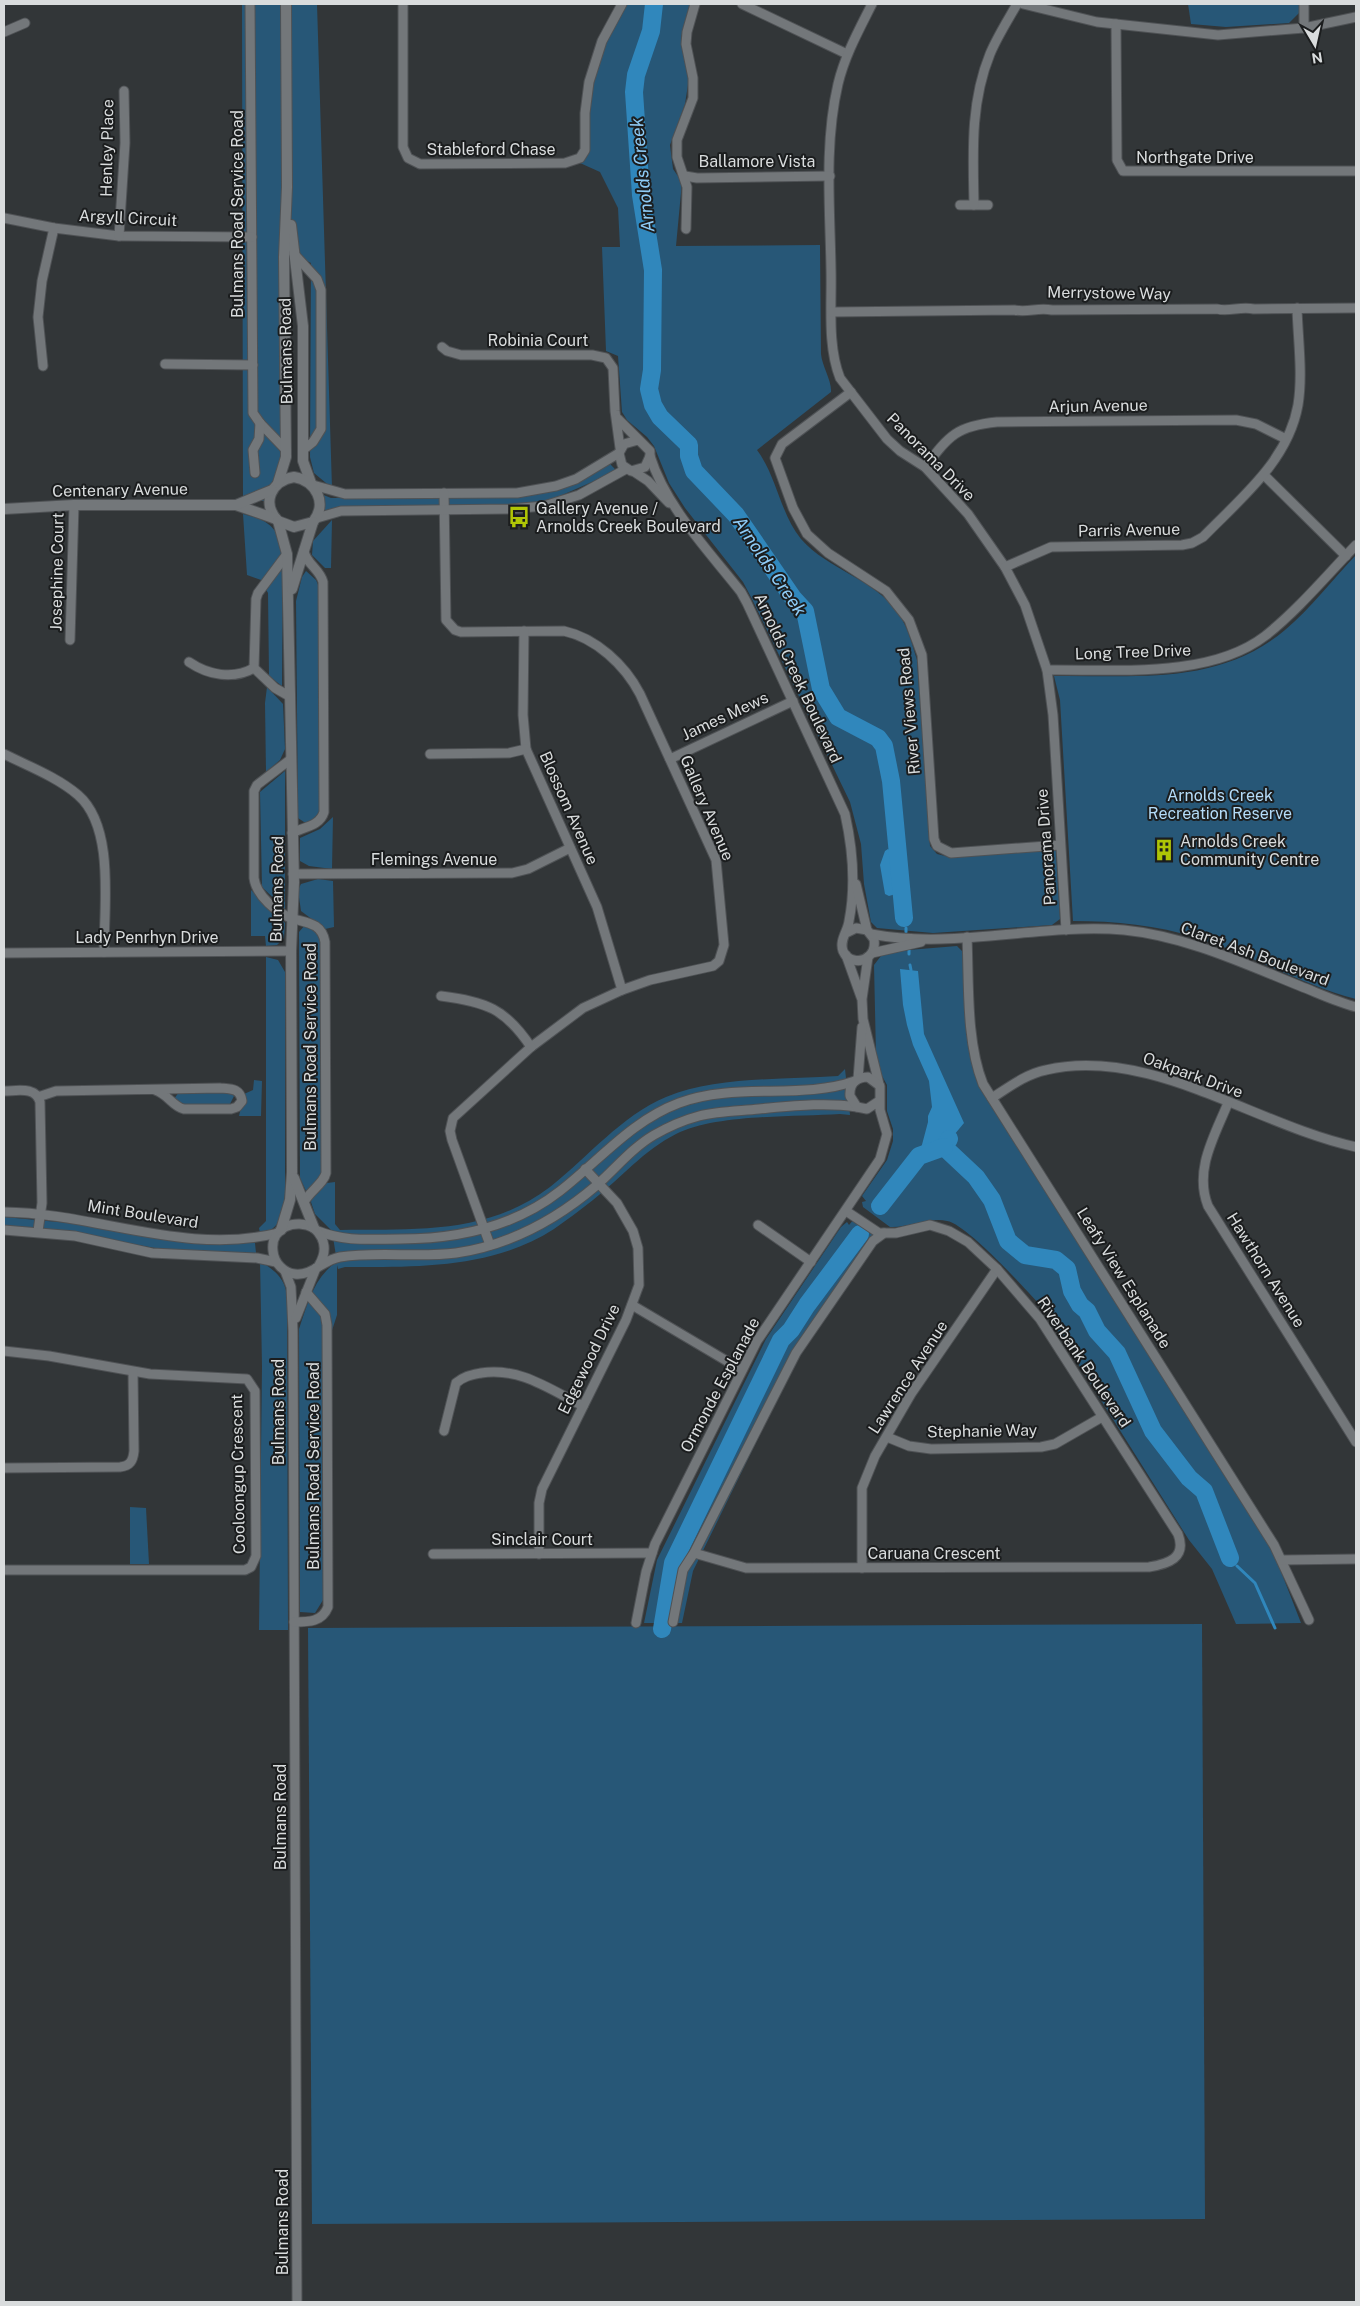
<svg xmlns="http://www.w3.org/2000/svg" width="1360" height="2306" viewBox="0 0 1360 2306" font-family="'Public Sans',sans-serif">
	<rect width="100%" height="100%" fill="#323638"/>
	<!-- green -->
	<g fill="#275777">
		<path d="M242 4H317L332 488 314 473 310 457 311 263 293 254 287 187 284 451 271 489 264 501 243 498Z"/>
		<path d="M627 4H690L681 38 689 78 685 104 670 145 673 169 682 182 676 246 820 245 821 354C822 366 832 381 831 392L757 450C777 477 780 513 801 539 828 570 875 579 898 613 908 627 912 644 917 660L930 846 937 854 949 857 1056 849 1060 919 1052 925 933 933 877 928 871 922 864 884 861 844 850 802 751 597 743 582 685 508 669 483 654 446 647 437 627 420 622 412 618 356 606 351 602 247H620L618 208 600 172 580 163 587 157 589 93 608 37Z"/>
		<path d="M1188 4H1299V13L1289 23 1226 27 1191 24Z"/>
		<path d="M608 456 611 465 617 471 553 499 531 505 375 507 330 509 321 512V494L331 498 499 497 536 494 570 483Z"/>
		<path d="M243 514C266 520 271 523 283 543L282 686 269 676 268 593 261 580 247 575Z"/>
		<path d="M332 520 331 568H325L312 555 313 541Z"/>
		<path d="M1356 555V999C1301 985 1251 954 1197 938 1157 925 1115 921 1073 921L1060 700 1054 676C1136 675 1218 686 1285 630 1311 608 1333 579 1356 555Z"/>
		<path d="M306 571 316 580 319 587 320 811 311 822H304L298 818 296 601 302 577Z"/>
		<path d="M267 687 283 704 285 749 280 760 266 772 265 703Z"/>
		<path d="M285 771V909L262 887 260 792Z"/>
		<path d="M333 817 332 869 309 866 300 861V838L320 829Z"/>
		<path d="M318 879 333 881 334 927 325 929 301 911 298 890 301 884Z"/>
		<path d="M251 890 285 923 284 938 277 945 266 946 265 936H251Z"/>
		<path d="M305 925 314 930 321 938 323 1172 320 1179 306 1191 300 1178 299 932Z"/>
		<path d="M957 946 964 953 972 1059 1273 1551 1301 1623 1236 1624 1212 1569 1189 1540 1043 1308C1027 1291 967 1224 947 1221 929 1217 909 1228 890 1227L863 1207 862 1202 866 1201 862 1196 887 1160 893 1141V1129L887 1111V1085L881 1074 876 1055 874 965 884 952Z"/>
		<path d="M266 957 278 960 285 972V1194C283 1210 282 1231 260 1233L259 1228 266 1221Z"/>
		<path d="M845 1069 850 1115 840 1114C794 1117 716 1114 676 1134 644 1150 621 1178 593 1200 580 1210 567 1220 554 1229 492 1269 416 1267 345 1267L338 1269 337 1265V1315L322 1361 323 1600 315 1613 300 1612 299 1329C307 1306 314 1276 337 1262L332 1231 315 1214 311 1202 312 1196 327 1183 335 1182V1224L340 1230C415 1229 487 1235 550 1187 588 1157 621 1116 666 1097 717 1076 783 1080 838 1076Z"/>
		<path d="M254 1080 262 1081 261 1116H239L244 1094 253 1090Z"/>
		<path d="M229 1091 234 1096 230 1104 180 1105 174 1099 179 1092Z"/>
		<path d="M4 1217 80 1224 177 1241 255 1243 256 1253 172 1251 52 1230 4 1227Z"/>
		<path d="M854 1219 873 1229 877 1241 797 1359 693 1571 682 1623H644L657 1560 766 1339 841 1227 847 1222 849 1225Z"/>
		<path d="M260 1261C275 1271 284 1277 287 1295L288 1630H259L262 1366Z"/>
		<path d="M130 1507 146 1508 149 1564H130Z"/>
		<path d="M1202 1624 1205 2219 312 2224 308 1628Z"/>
	</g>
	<!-- water -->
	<g fill="#3087bc">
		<path d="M888 849 892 852 893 850 897 851C903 864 905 881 899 893L889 896 885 894 880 865 885 851Z"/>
		<path d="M900 969 918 971 924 1034 964 1123 944 1147 919 1156 928 1122V1116L932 1107 929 1081 913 1045 907 1025 903 1005Z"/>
	</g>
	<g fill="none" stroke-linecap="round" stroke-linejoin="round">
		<!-- stream -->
		<g stroke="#3087bc" stroke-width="3">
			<path d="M906 928V932"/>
			<path d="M909 950V954"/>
			<path d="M910 965 911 970"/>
			<path d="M1237 1566 1255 1583 1275 1628"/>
		</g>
		<!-- river -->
		<g stroke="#3087bc" stroke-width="18">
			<path d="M654 4 651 31 636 75 634 92 641 195 653 270 652 370 649 389 653 405 660 417 689 445V456L694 471 736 515 793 598 805 611 821 689 838 717 878 738 884 746 891 781 904 918"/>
			<path d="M949 1139 944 1147 976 1177 992 1200 1008 1241 1025 1255 1056 1260 1067 1269 1072 1291 1080 1305 1087 1311 1097 1331 1117 1353 1153 1431 1189 1478 1204 1491 1230 1558"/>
			<path d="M880 1206 919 1156 944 1147"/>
			<path d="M662 1629 673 1563 781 1340 791 1330 807 1305 860 1234"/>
		</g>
		<!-- minor casing -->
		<g stroke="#4f5255" stroke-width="11">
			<g id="minor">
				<path d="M250 4 253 413 260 423 286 450"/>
				<path d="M403 4V147L408 158 420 164 565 163 580 158 585 150V113L589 82 602 41 622 4"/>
				<path d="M742 4 847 54"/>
				<path d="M872 4C859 30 845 55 838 84 824 144 830 208 831 269 832 304 827 345 840 378L887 439 900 451 925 467 968 514 1005 567 1025 605 1047 670 1053 715 1066 930"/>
				<path d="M1023 4 1097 22 1218 35 1304 28 1356 17"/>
				<path d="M1304 4V28"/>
				<path d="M1116 24 1117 160 1123 171H1356"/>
				<path d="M4 32 25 23"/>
				<path d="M685 176 697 178 830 176"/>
				<path d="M960 205H988"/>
				<path d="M974 205C973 154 970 103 990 54 997 37 1008 20 1017 4"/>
				<path d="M4 218 54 228 119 236 252 237"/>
				<path d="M686 229 687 187 677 157V140L693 98V78L686 44 687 32 695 4"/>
				<path d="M119 236 125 143 124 91"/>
				<path d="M294 254 317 279 321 290V429L313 442 303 450"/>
				<path d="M832 312 1014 310C1029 313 1037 307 1052 310L1217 309C1230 312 1240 306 1254 309L1356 308"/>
				<path d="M442 347 447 351 461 355H592L606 358 613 368 615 411 620 448"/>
				<path d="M165 364 253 365"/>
				<path d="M43 366 38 317 42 281 54 228"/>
				<path d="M851 392 782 444 775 458 793 508 807 534 828 553 886 591 909 620 922 655 934 839 937 846 951 853 1060 845"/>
				<path d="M618 419 650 451V456L645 467 631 471 622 465 619 453 624 444 638 440"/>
				<path d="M650 456C666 507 708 550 741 592L747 603 845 814C853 850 856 885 849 921 848 931 839 940 843 951 847 961 861 964 869 956 874 952 875 946 874 939L867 930 856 928 846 933"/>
				<path d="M925 467C949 436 956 426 997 422L1236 420 1256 424 1286 439"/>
				<path d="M633 471 648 481 669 503"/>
				<path d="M255 473 253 450 259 439 260 423"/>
				<path d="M1264 475 1346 556"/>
				<path d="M313 485 345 494 517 493 556 486 576 479 619 453"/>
				<path d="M444 493 446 620 455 630 461 632 564 631C596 638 625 665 640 694L716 860 724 945 719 961 713 966 650 980 622 990 583 1008 531 1047 453 1118 450 1131 452 1140 490 1245"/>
				<path d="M317 518 341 511 510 509 544 506 579 495 626 469"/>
				<path d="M287 554 258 593 256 599 254 668 275 688 289 696"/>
				<path d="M1005 567 1051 547 1182 545 1192 543 1203 537C1241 498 1288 461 1298 405 1303 374 1298 340 1297 308"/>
				<path d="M524 631 523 715 526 749 597 907 622 990"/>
				<path d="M70 640 74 505"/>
				<path d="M189 662C208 675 233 680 254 668"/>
				<path d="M1047 670C1114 669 1209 679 1265 636 1298 610 1327 575 1356 545"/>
				<path d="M4 754C28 766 57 777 78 795 115 827 104 906 104 952"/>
				<path d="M430 754 509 753 526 749"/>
				<path d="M291 759 257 785 254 791V878C256 895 277 914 294 919 309 923 322 924 325 942L326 1173C324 1183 310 1191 304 1202"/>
				<path d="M670 759 793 701"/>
				<path d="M292 833C304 827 320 826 324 812L323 582C320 569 305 563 304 550"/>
				<path d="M293 874 512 873 528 869 570 848"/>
				<path d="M856 884 867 930"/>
				<path d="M871 934C954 950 1040 923 1124 930 1185 936 1243 963 1300 986 1318 993 1337 1002 1356 1007"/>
				<path d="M967 937C969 983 966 1041 983 1084L1274 1545 1309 1620"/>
				<path d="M4 953 291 951"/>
				<path d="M872 953 921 942"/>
				<path d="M846 955 861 997"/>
				<path d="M868 957 862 999 863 1019 879 1084"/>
				<path d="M441 996C486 1002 505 1008 531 1047"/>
				<path d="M858 1079 862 1027"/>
				<path d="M4 1091C17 1091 36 1086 40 1102L42 1203 38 1231"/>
				<path d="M38 1097 56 1091 220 1088C231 1089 240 1088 242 1101L237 1107 231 1109H184C173 1107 168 1094 155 1090"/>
				<path d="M992 1098C1009 1087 1026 1074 1046 1070 1150 1046 1255 1125 1356 1147"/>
				<path d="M1228 1103C1214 1137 1194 1170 1208 1206L1356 1442"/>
				<path d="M846 1211 879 1233H884"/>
				<path d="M4 1212C96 1213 186 1256 278 1233"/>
				<path d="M758 1225 811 1262"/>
				<path d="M4 1230 75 1236 152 1253 257 1258 276 1262"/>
				<path d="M318 1231C345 1242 371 1239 400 1239 457 1239 514 1227 560 1191 600 1160 631 1121 679 1103 735 1082 801 1100 855 1081"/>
				<path d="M319 1265C327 1252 326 1239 314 1228 296 1218 270 1227 273 1251 274 1263 284 1273 295 1274 312 1276 323 1260 340 1257 378 1251 418 1258 456 1253 511 1245 556 1220 597 1185 616 1168 632 1148 654 1135 668 1127 684 1120 699 1116 718 1111 740 1111 759 1109 792 1106 825 1102 857 1107"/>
				<path d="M285 1271 291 1287 293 1331 297 2302"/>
				<path d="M632 1305 742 1370"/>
				<path d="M296 1318 316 1268"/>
				<path d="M4 1351 49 1356 150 1374 247 1379 255 1391 256 1556 251 1567 245 1570H4"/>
				<path d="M444 1431 456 1383C464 1376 471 1375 481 1373 520 1367 549 1389 583 1406"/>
				<path d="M887 1437 909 1446 931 1449 1041 1447 1055 1444 1102 1417"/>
				<path d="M4 1468 120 1467C130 1466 133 1461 134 1451L133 1372"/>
				<path d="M433 1554 652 1553"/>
				<path d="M539 1554V1503L542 1489 626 1320 639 1285 638 1248 633 1231 617 1203 585 1169"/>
				<path d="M1282 1560 1356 1559"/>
				<path d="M862 1568V1488L875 1456 911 1394 997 1269"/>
				<path d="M294 1622C309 1622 322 1622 328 1607L327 1325 325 1314 306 1292"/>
				<path d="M673 1622 683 1570 694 1553 796 1353 873 1241 884 1233H896L930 1225 949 1231 968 1242 997 1269 1040 1319 1178 1534C1187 1558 1168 1564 1149 1567L746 1568 694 1553"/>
				<path d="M636 1623 646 1572 655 1544 757 1341 880 1159 887 1134 880 1110V1086L868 1077C856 1077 849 1084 850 1096L857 1107 867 1109 879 1101"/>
			</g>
		</g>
		<!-- tertiary casing -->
		<g stroke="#4f5255" stroke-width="12">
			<g id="tertiary">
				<path d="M291 225 303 326V461L311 483"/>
				<path d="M294 477C316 481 328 503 313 522L294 527 278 521C261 503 271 481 294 477Z"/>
				<path d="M278 483 286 457 284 257 287 187 286 4"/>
				<path d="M236 505 276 519"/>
				<path d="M4 509 74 505H236L272 490"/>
				<path d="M278 521 287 554 294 882 291 951 292 1172 290 1200 281 1230"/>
				<path d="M292 589 313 522"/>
				<path d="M294 1178 314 1228"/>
			</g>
		</g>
		<!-- minor -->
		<use href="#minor" stroke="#73777a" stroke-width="9"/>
		<!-- tertiary -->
		<use href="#tertiary" stroke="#73777a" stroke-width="10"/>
	</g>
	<!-- icons -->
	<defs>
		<g id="bus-bare" transform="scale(1.725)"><path d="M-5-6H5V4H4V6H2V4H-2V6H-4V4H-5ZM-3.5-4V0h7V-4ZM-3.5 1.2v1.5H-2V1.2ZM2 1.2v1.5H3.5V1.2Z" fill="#afc506" stroke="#1b1d1e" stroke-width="2.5" paint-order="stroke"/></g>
		<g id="building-bare" transform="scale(1.725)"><path d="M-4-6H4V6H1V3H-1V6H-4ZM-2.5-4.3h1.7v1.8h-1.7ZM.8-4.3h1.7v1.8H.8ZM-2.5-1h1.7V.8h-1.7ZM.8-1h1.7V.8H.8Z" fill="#afc506" stroke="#1b1d1e" stroke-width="2.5" paint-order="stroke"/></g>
	</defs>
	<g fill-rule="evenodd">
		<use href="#bus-bare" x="519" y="517"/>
		<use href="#building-bare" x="1164" y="850"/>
	</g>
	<g text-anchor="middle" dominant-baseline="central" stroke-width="4" stroke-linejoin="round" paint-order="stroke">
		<!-- street labels -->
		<g font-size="16" fill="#d9dcdd" stroke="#1b1d1e">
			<text transform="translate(107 148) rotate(-89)">Henley Place</text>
			<text x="491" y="149">Stableford Chase</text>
			<text x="1195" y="157">Northgate Drive</text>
			<text x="757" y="161">Ballamore Vista</text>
			<text transform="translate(237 214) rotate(-90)">Bulmans Road Service Road</text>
			<text transform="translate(128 218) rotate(3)">Argyll Circuit</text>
			<text transform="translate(1109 293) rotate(1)">Merrystowe Way</text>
			<text x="538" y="340">Robinia Court</text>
			<text transform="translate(286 351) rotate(-91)">Bulmans Road</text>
			<text transform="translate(1098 406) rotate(-1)">Arjun Avenue</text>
			<text transform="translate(931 457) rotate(45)">Panorama Drive</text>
			<text transform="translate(120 490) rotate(-1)">Centenary Avenue</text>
			<text transform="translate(1129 530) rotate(-1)">Parris Avenue</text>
			<text transform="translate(57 572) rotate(-89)">Josephine Court</text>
			<text transform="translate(1133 652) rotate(-2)">Long Tree Drive</text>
			<text transform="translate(798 678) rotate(65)">Arnolds Creek Boulevard</text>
			<text transform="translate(909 711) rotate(-95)">River Views Road</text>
			<text transform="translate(725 716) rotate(-25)">James Mews</text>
			<text transform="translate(569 808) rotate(66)">Blossom Avenue</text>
			<text transform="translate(707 808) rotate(67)">Gallery Avenue</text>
			<text transform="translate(1046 847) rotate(-94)">Panorama Drive</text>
			<text x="434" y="859">Flemings Avenue</text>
			<text transform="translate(277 889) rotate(-89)">Bulmans Road</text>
			<text x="147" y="937">Lady Penrhyn Drive</text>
			<text transform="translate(1255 954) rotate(20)">Claret Ash Boulevard</text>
			<text transform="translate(310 1047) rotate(-90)">Bulmans Road Service Road</text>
			<text transform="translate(1193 1075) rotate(20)">Oakpark Drive</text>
			<text transform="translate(143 1214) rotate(9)">Mint Boulevard</text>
			<text transform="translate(1266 1270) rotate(58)">Hawthorn Avenue</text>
			<text transform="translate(1124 1278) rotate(58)">Leafy View Esplanade</text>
			<text transform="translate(589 1359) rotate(-64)">Edgewood Drive</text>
			<text transform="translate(1084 1362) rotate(56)">Riverbank Boulevard</text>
			<text transform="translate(908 1377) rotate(-57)">Lawrence Avenue</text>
			<text transform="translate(720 1385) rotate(-62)">Ormonde Esplanade</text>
			<text transform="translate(278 1412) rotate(-90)">Bulmans Road</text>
			<text transform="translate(982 1431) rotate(-1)">Stephanie Way</text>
			<text transform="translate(313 1466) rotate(-90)">Bulmans Road Service Road</text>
			<text transform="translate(238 1474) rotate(-91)">Cooloongup Crescent</text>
			<text x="542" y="1539">Sinclair Court</text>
			<text x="934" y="1553">Caruana Crescent</text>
			<text transform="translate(280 1817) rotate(-90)">Bulmans Road</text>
			<text transform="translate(282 2222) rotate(-90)">Bulmans Road</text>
		</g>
		<!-- poi labels -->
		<g font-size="16" fill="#d9dcdd" stroke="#1b1d1e" text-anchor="start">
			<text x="536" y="508">Gallery Avenue /<tspan x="536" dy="18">Arnolds Creek Boulevard</tspan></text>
			<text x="1180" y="841">Arnolds Creek<tspan x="1180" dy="18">Community Centre</tspan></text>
		</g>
		<!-- park labels -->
		<g font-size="16" fill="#b4dcf9" stroke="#1b1d1e">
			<text x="1220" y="795">Arnolds Creek<tspan x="1220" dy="18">Recreation Reserve</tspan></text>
		</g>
		<!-- water labels -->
		<g font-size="18" font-style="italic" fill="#8fccf7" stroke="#1b1d1e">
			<text transform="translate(642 175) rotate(-96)">Arnolds Creek</text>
			<text transform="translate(770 566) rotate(56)">Arnolds Creek</text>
		</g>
	</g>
	<!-- border -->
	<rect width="1360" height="2306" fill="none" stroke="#d9dcdd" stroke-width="10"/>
	<!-- north arrow -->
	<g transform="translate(1315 45) rotate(171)" stroke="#1b1d1e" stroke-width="4" paint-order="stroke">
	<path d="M0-4L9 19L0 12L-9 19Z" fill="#d9dcdd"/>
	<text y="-8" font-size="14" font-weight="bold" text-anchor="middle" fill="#d9dcdd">N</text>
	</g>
</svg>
